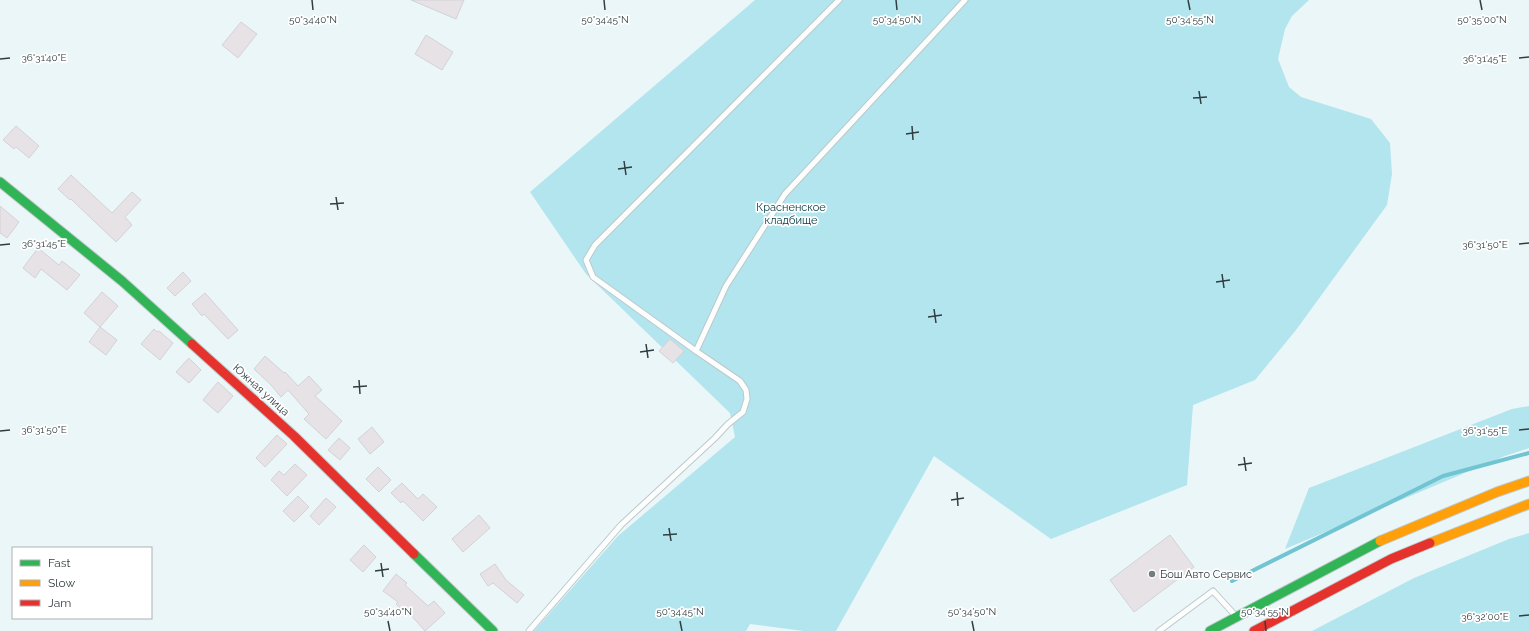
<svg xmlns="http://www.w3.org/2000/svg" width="1529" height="631" viewBox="0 0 1529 631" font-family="Raleway,sans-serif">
	<rect width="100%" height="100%" fill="#ebf6f8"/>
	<!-- green -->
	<g fill="#b2e5ee">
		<path d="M755 0H1309L1292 16 1285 29 1278 59 1289 87 1301 97 1371 119 1390 143 1392 174 1387 205 1296 330 1255 380 1193 405 1187 485 1051 539 934 456 836 631H804L750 624 746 631H534L618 536 735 437 730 413 586 274 530 192Z"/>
		<path d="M1529 406V448L1505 456 1285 549 1309 488 1512 409Z"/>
		<path d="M1529 533V631H1312L1414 578 1509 539Z"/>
	</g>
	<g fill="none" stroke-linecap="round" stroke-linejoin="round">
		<!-- stream -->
		<path stroke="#71c4d1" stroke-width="4" d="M1232 581 1443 476 1529 453"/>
	</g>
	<!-- building -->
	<g fill="#e7e2e5" stroke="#d3d2d5">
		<path d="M411 0H464L456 19Z"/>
		<path d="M241 22 257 34 238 58 222 45Z"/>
		<path d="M426 35 453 52 442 70 415 54Z"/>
		<path d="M16 126 39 146 29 158 16 147 14 149 3 140Z"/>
		<path d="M71 175 112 213 132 192 141 200 125 217 132 225 116 242 71 199 70 200 58 189Z"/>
		<path d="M0 206 19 222 7 238 0 233Z"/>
		<path d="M38 248 59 265 62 261 80 275 67 290 41 269 35 278 23 268Z"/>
		<path d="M183 272 191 281 175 296 167 288Z"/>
		<path d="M102 292 118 306 100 327 84 313Z"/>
		<path d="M205 293 238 330 228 339 204 314 202 316 192 304Z"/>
		<path d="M100 327 117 340 106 355 89 342Z"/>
		<path d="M154 329 157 332 159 331 173 343 160 360 141 344Z"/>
		<path d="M670 339 684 351 673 363 659 351Z"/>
		<path d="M265 356 284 373 285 372 298 386 309 376 322 390 315 396 342 421 326 439 304 419 309 414 288 390 281 397 271 385 254 369Z"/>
		<path d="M189 358 201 370 189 383 176 372Z"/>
		<path d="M218 382 233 396 218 413 203 400Z"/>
		<path d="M372 427 384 442 370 454 358 439Z"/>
		<path d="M277 435 287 444 265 467 256 458Z"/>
		<path d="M339 438 350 448 340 460 328 450Z"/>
		<path d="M295 464 307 475 287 496 271 480 279 471 284 475Z"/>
		<path d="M378 467 391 480 379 492 366 479Z"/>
		<path d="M402 483 418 499 423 494 437 507 423 521 403 501 401 503 391 493Z"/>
		<path d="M298 496 309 507 294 522 283 511Z"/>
		<path d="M326 498 336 507 319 525 310 516Z"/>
		<path d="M479 515 490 528 463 552 452 539Z"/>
		<path d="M1170 535 1194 567 1134 612 1110 580Z"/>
		<path d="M364 545 376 557 363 572 350 560Z"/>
		<path d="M495 564 506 580 524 595 517 603 493 583 488 586 480 574Z"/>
		<path d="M396 574 407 583 405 585 428 606 434 601 445 613 425 631 410 614 409 616 396 604 398 602 383 591Z"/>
	</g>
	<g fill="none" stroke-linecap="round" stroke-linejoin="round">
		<!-- lane casing -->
		<g stroke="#bec8ca" stroke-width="7">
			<g id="lane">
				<path d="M696 351 593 277 586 260 595 245 839 0"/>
				<path d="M529 631 621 525 715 438 728 424 743 412 747 399 746 390 740 381 696 351 726 286 785 194 965 0"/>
				<path d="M1159 631 1213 591 1234 614"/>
			</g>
		</g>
		<!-- fast casing -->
		<g stroke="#bec8ca" stroke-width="11">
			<g id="fast">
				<path d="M0 182 122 281 192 344"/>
				<path d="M414 554 493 631"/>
				<path d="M1210 631 1380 541"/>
			</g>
		</g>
		<!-- slow casing -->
		<g stroke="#bec8ca" stroke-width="11">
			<g id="slow">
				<path d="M1380 541 1497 492 1529 481"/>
				<path d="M1430 543 1529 504"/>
			</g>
		</g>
		<!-- jam casing -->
		<g stroke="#bec8ca" stroke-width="11">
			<g id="jam">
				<path d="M192 344 294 436 414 554"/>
				<path d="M1254 631 1391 559 1430 543"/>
			</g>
		</g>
		<!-- lane -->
		<use href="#lane" stroke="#fcfefe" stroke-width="5"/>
		<!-- fast -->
		<use href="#fast" stroke="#30b455" stroke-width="9"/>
		<!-- slow -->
		<use href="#slow" stroke="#ff9f0a" stroke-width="9"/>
		<!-- jam -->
		<use href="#jam" stroke="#e5322d" stroke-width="9"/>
	</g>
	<!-- ticks -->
	<path fill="none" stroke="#313e40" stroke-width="1.5" d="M312 0 313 10M604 0 605 10M896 0 897 10M1188 0 1190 10M1480 0 1482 10M1519 58 1529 57M0 59 10 58M1199 91 1201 104M1193 98 1207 97M912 126 913 140M906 134 919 132M624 161 626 175M618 169 632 167M336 197 338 210M330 204 344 203M1519 244 1529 243M0 245 10 244M1222 274 1224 288M1216 282 1230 280M934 309 936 323M928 317 942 315M646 344 648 358M640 352 654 350M359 380 360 394M353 387 367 386M1519 430 1529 429M0 431 10 430M1244 457 1246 471M1238 465 1252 463M957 492 958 506M951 500 964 498M669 528 671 541M663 535 677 534M381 563 383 577M375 571 389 569M1519 616 1529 615M388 621 390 631M680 621 682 631M972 621 974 631M1265 621 1266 631"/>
	<!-- markers -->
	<circle fill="#727e80" stroke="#fff" stroke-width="1.5" cx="1152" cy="574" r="4"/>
	<g text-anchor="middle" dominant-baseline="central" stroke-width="3.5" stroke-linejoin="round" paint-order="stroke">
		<!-- park labels -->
		<g font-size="11" fill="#00363e" stroke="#fff">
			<text x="791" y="207">Красненское<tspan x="791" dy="13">кладбище</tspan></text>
		</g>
		<!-- street labels -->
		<g font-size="11" fill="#313e40" stroke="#fff">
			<text transform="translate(261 390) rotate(42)">Южная улица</text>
		</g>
		<!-- poi labels -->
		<g font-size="11" fill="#313e40" stroke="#fff" text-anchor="start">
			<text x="1160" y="574">Бош Авто Сервис</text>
		</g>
	</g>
	<g font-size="10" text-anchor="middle" fill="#313e40" stroke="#fff" stroke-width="3.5" stroke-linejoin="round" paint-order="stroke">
		<text x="313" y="23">50°34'40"N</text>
		<text x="605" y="23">50°34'45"N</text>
		<text x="897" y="23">50°34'50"N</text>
		<text x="1190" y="23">50°34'55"N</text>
		<text x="1482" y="23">50°35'00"N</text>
		<text x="44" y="61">36°31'40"E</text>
		<text x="1485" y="62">36°31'45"E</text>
		<text x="44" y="247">36°31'45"E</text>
		<text x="1485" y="248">36°31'50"E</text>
		<text x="44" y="433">36°31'50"E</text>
		<text x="1485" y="434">36°31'55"E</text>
		<text x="388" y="615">50°34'40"N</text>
		<text x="680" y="615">50°34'45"N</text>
		<text x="972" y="615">50°34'50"N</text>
		<text x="1265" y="615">50°34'55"N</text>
		<text x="1485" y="620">36°32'00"E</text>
	</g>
	<!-- legend -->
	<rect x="12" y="547" width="140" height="72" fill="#ffffff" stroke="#adb2b3"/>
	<rect x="20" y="560" width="20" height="6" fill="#30b455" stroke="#adb2b3"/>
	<text x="48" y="567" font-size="12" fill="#313e40">Fast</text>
	<rect x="20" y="580" width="20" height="6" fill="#ff9f0a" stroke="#adb2b3"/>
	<text x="48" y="587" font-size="12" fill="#313e40">Slow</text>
	<rect x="20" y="600" width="20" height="6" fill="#e5322d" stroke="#adb2b3"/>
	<text x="48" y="607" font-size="12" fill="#313e40">Jam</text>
</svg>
